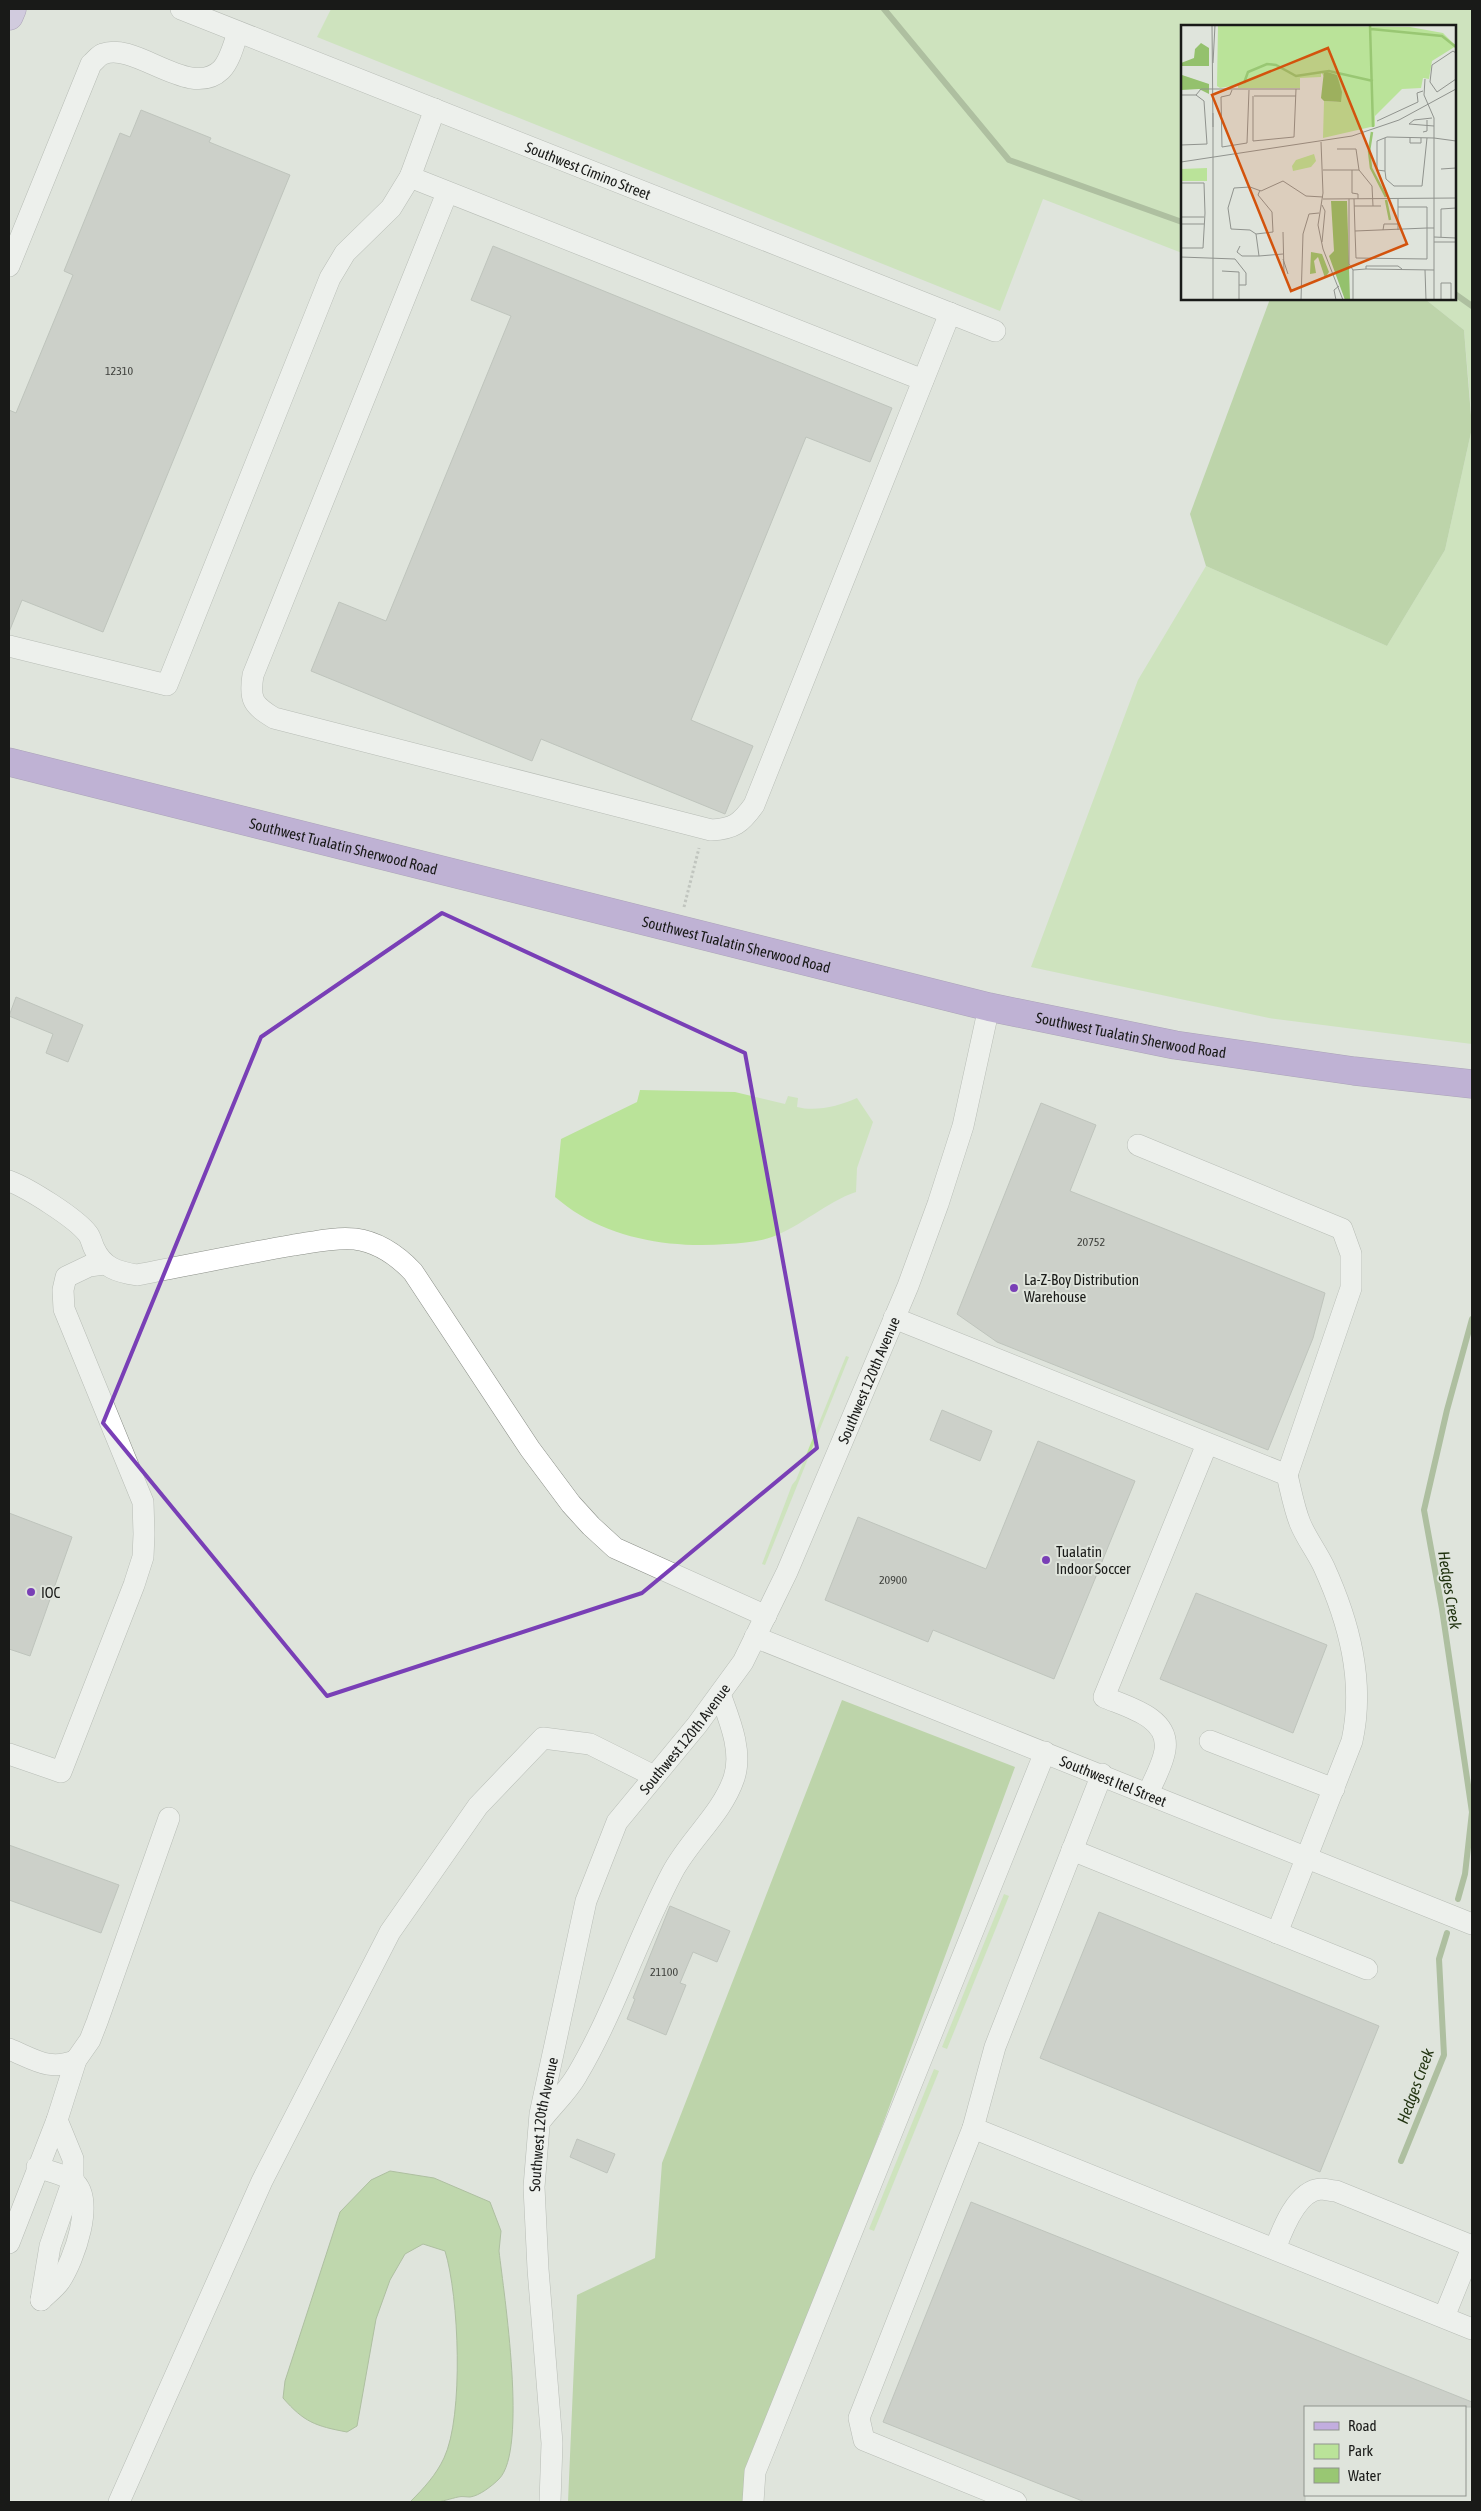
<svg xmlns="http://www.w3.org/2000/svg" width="1481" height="2511" viewBox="0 0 1481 2511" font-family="'Asap Condensed',sans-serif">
	<rect width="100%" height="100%" fill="#dfe4dc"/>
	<!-- green -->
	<g fill="#bae399">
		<path d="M331 9H1472V421L1464 330 1425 299H1455V26H1182V253L1043 199 1000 311 317 37Z"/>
		<path d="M1472 428V1044L1269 1018 1031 967 1138 680 1206 566 1387 646 1445 550Z"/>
		<path d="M640 1090 735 1092 785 1104 788 1096 798 1098 797 1107C816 1112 839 1106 857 1098L873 1122 857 1168 856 1192C826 1202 802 1226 772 1237 758 1242 742 1243 727 1244 678 1248 623 1241 580 1215 571 1210 563 1203 555 1197L561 1139 637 1102Z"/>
		<path d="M846 1356 849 1357 765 1565 762 1564 792 1485 796 1480Z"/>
		<path d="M1004 1894 1009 1896 947 2049 942 2047Z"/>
		<path d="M934 2069 939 2071 874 2231 869 2229Z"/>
	</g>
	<!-- forest -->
	<g fill="#94c16d">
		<path d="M1270 299H1425L1464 330 1472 428 1445 550 1387 646 1206 566 1190 514Z"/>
		<path d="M842 1700 1015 1767 743 2502H568L577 2295 655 2258 662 2163Z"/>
	</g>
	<!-- water -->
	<path fill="#99c773" stroke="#739358" d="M390 2171 434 2178 490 2202 501 2231 499 2251C504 2294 528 2450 499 2479 492 2486 479 2496 470 2497 466 2497 462 2496 458 2497 445 2500 423 2508 411 2501 424 2488 436 2475 444 2458 464 2416 459 2296 445 2251L423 2244 405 2254 390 2280 376 2319 357 2426 347 2432C315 2426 304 2422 283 2398L285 2381 340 2212 371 2180Z"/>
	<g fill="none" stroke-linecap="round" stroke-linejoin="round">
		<!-- stream -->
		<g stroke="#739358" stroke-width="6">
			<path d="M884 9 1009 160 1182 222"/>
			<path d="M1455 294 1472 306"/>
			<path d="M1458 1899 1465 1874 1472 1812 1442 1609 1424 1510 1447 1410 1472 1319"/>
			<path d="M1401 2161 1444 2055 1439 1959 1447 1933"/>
		</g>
	</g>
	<!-- building -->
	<g fill="#b5b9b1" stroke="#989d95">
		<path d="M141 110 211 138 209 142 290 175 103 632 22 600 9 632V410L16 413 73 275 64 271 120 133 130 137Z"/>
		<path d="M493 246 892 408 870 462 806 437 691 720 753 746 725 814 541 739 532 761 311 671 339 602 386 621 511 316 471 300Z"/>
		<path d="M16 997 83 1025 68 1062 46 1053 53 1034 9 1016Z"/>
		<path d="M1041 1103 1096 1125 1070 1191 1325 1293 1313 1338 1268 1450 997 1342 957 1314Z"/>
		<path d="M942 1410 992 1431 980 1461 930 1440Z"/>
		<path d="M1038 1441 1135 1481 1054 1679 933 1630 928 1642 825 1600 858 1517 986 1569Z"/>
		<path d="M9 1513 72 1537 30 1656 9 1649Z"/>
		<path d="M1196 1593 1327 1645 1293 1733 1160 1679Z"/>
		<path d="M9 1845 119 1885 101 1933 9 1900Z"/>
		<path d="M670 1906 730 1931 717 1962 693 1952 680 1983 686 1985 666 2035 627 2019 635 1999 633 1998Z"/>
		<path d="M1099 1912 1379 2026 1320 2172 1040 2058Z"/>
		<path d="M577 2139 615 2154 607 2173 570 2157Z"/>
		<path d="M971 2202 1472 2402V2407H1305V2502H1085L883 2422Z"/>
	</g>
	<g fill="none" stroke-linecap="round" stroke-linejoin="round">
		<!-- minor casing -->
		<g stroke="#8a8e87" stroke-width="22">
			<g id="minor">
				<path id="s1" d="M181 9 995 331"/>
				<path d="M410 177 923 380"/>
				<path d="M447 193 253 675C249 700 253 705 274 718L711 830C734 829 741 823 754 805L950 313"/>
				<path d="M9 266 91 64C95 61 99 55 103 54 135 41 190 100 221 70 230 61 234 44 238 32"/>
				<path d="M9 646 167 685 330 278 345 253 391 208 410 177 435 109"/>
				<path d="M1138 1145 1342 1229 1351 1254V1288L1287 1475"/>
				<path d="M9 1181C28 1188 76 1218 88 1234 91 1238 92 1244 94 1248 103 1268 118 1272 137 1275 189 1265 242 1254 294 1245 314 1242 335 1237 355 1239 378 1242 397 1255 413 1272L530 1449 571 1504 591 1526 615 1548 766 1616"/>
				<path d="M894 1318 1287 1475C1291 1491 1294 1508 1300 1523 1306 1538 1317 1552 1324 1567 1349 1622 1365 1681 1352 1741L1277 1933"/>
				<path id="s2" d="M755 1637 1472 1924"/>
				<path d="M1210 1741 1334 1789"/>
				<path d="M9 1754 61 1772 134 1585 143 1557 144 1534 143 1502 64 1309 63 1290 66 1277 89 1266 104 1264"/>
				<path d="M1102 1774 995 2047 973 2128 1472 2329"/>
				<path d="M1148 1793C1154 1780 1163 1764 1165 1750 1170 1717 1127 1707 1104 1697L1207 1444"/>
				<path d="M1072 1850 1367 1969"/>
				<path d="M9 2049C34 2059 50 2072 76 2060"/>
				<path d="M542 2119C553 2105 568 2091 577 2075 615 2011 637 1939 672 1873 689 1840 722 1814 734 1778 743 1751 729 1719 720 1694"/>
				<path d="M973 2128 859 2418 864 2440 1016 2502"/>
				<path d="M37 2167C47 2171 64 2174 73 2181 96 2199 74 2260 60 2281 55 2288 47 2294 41 2300"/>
				<path d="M9 2243 57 2120 76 2060 90 2040 97 2022 169 1818"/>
				<path d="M1275 2249C1282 2230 1297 2190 1321 2189 1325 2189 1331 2191 1336 2191L1472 2246"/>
				<path d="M41 2300 50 2246 73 2180V2159L57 2120"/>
				<path d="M1444 2317 1472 2248"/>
				<path d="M119 2502 262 2181 390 1932 478 1806 543 1738 590 1744 654 1776"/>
				<path id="s3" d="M550 2502 552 2443 538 2269 534 2187 540 2114 586 1901 617 1822 697 1725 743 1662 787 1572 908 1286 938 1204 963 1126 989 1007"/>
				<path d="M753 2502 755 2472 1045 1752"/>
			</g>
		</g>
		<!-- major casing -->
		<g stroke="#6d568b" stroke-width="29">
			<path id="major" d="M9 16 12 9"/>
		</g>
		<!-- highway casing -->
		<g stroke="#6d568b" stroke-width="29">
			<g id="highway">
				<path id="s4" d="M9 762 989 1007 1175 1045 1354 1071 1472 1084"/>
			</g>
		</g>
		<!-- path -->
		<path stroke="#9ea19b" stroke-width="3" stroke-dasharray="2.5 2.5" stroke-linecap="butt" d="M684 907 699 848"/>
		<!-- minor -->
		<use href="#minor" stroke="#fff" stroke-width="21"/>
		<!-- major -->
		<use href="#major" stroke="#c2addf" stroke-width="28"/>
		<!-- highway -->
		<use href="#highway" stroke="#9a76c9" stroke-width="28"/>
	</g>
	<!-- marked area -->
	<path d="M0 0H1481V2511H0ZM442 913 745 1053 817 1448 642 1593 327 1696 103 1423 261 1037Z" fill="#dfe4dc" fill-opacity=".55" fill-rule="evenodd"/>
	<path fill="none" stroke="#793fb6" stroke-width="4" stroke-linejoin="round" d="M442 913 745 1053 817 1448 642 1593 327 1696 103 1423 261 1037Z"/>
	<!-- markers -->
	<g fill="#793fb6" stroke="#dfe4dc" stroke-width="2">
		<circle cx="1014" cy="1288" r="5"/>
		<circle cx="1046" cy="1560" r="5"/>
		<circle cx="31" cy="1592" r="5"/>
	</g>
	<g text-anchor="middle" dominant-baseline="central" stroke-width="4" stroke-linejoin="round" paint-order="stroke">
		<!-- number labels -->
		<g font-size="12" fill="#40423e">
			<text x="119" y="371">12310</text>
			<text x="1091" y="1242">20752</text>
			<text x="893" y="1580">20900</text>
			<text x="664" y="1972">21100</text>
		</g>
		<!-- street labels -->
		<g font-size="15" fill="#191a18" stroke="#dfe4dc">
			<text stroke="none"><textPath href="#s1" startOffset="438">Southwest Cimino Street</textPath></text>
			<text stroke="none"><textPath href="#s4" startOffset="345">Southwest Tualatin Sherwood Road</textPath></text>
			<text stroke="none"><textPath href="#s4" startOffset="750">Southwest Tualatin Sherwood Road</textPath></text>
			<text stroke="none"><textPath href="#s4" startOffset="1155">Southwest Tualatin Sherwood Road</textPath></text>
			<text stroke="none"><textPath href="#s3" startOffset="1204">Southwest 120th Avenue</textPath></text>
			<text stroke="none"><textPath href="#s3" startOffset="799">Southwest 120th Avenue</textPath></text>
			<text stroke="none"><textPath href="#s2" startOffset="386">Southwest Itel Street</textPath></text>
			<text stroke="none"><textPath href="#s3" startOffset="379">Southwest 120th Avenue</textPath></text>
		</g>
		<!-- poi labels -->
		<g font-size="15" fill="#191a18" stroke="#dfe4dc" text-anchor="start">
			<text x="1024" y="1279">La-Z-Boy Distribution<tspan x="1024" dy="17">Warehouse</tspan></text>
			<text x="1056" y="1551">Tualatin<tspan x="1056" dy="17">Indoor Soccer</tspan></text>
			<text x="41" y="1592">IOC</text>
		</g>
		<!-- water labels -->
		<g font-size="16" font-style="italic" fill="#1f310e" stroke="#dfe4dc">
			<text transform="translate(1450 1590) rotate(81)">Hedges Creek</text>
			<text transform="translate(1415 2086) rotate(-70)">Hedges Creek</text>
		</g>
	</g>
	<!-- overview -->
	<g transform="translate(1181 25)">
		<rect width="275" height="275" fill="#dfe4dc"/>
		<path d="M37 0 229 2 262 8 275 21 251 36 248 54 242 53 240 63 221 64 194 91V101L142 113 143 76 159 77 140 47V52L119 53V63H57V60L39 63 36 61ZM133 129 135 136 130 142 112 146 111 141 115 135ZM26 143V156H0V144Z" fill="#bae399"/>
		<path d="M20 18 28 23V41H0V38L13 33 14 24ZM143 46 156 50 161 67 160 77 143 76 140 73ZM1 50 28 59V69L18 64 0 65ZM150 176H166L169 275H164L148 231 153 226Z" fill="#94c16d"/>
		<path d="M130 227 141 229 148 247 144 253 137 232 133 236 135 248 129 249Z" fill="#99c773"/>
		<path fill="none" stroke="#99c773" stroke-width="2.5" d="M189 0 192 102M190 4 261 11 275 22M63 58 67 47 86 39 95 40 115 51 148 46 192 56M191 107 188 126 190 143 205 172M205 175 209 195"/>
		<path fill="none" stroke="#90938e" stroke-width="1" d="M31 0 32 102M275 28 272 26 251 40 249 57 256 67 275 54M32 38 34 0M244 54 243 70 253 93V275M51 65 49 70 40 72 41 122 66 118 68 65M0 70H15L23 76 26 119 0 120M15 70 20 64H119M72 71V116L113 112 115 64M73 71H115M251 93 233 95 228 99 253 101M196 96 237 77 236 68 242 66M242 107 246 106V95M229 112V118H240V113M246 113 241 161H213L205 154 204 146 196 145V116L206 112 253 113 275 116M140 117 142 168 137 200 142 224 162 275M156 124H175L178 145M0 137 171 111 218 95 275 64M260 144 275 143M142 145H178L191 161 192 181M171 145V168L177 169V174M204 146V113M0 158H23L24 188 22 223H0M79 165 77 170 91 187 92 207 75 209 69 205 50 204 47 183 53 163 69 162 80 166 102 156 125 171 142 172M142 174 275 173M168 174V239L172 245V275M173 174 174 206 246 203V182H217M217 174V205M173 181H200M0 192H23M0 199H23M202 205 203 199H217M174 206 175 233 246 234V203H253M102 207 103 248M75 209 78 231 102 229M253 212 275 213M260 212V184L275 183M141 217 144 186 141 180M253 217H275M59 221 56 227 61 231H78M0 232 54 234 65 248V260H58M102 234 107 249M185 244 253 245M172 245 185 244V241H217L221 244M244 245 245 275M41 246 58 247V275M32 275V88M120 275 122 209 128 189 138 188M155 275 153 265 158 261M260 275V258H270V275"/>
		<path fill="#d3530d" fill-opacity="0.15" stroke="#d3530d" stroke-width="2.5" d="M147 23 226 219 110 266 31 70Z"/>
		<rect width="275" height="275" fill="none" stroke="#191a18" stroke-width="2.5"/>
	</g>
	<!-- border -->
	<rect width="1481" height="2511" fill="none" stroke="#191a18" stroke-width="20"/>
	<!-- legend -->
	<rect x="1304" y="2406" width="162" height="90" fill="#dfe4dc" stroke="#90938e"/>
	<rect x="1314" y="2422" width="25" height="8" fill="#c2addf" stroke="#90938e"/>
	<text x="1348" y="2431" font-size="15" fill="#191a18">Road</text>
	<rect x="1314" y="2444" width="25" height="15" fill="#bae399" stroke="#90938e"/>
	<text x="1348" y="2456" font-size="15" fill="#191a18">Park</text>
	<rect x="1314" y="2468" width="25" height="15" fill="#99c773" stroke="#90938e"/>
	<text x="1348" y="2481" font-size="15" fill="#191a18">Water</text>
</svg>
